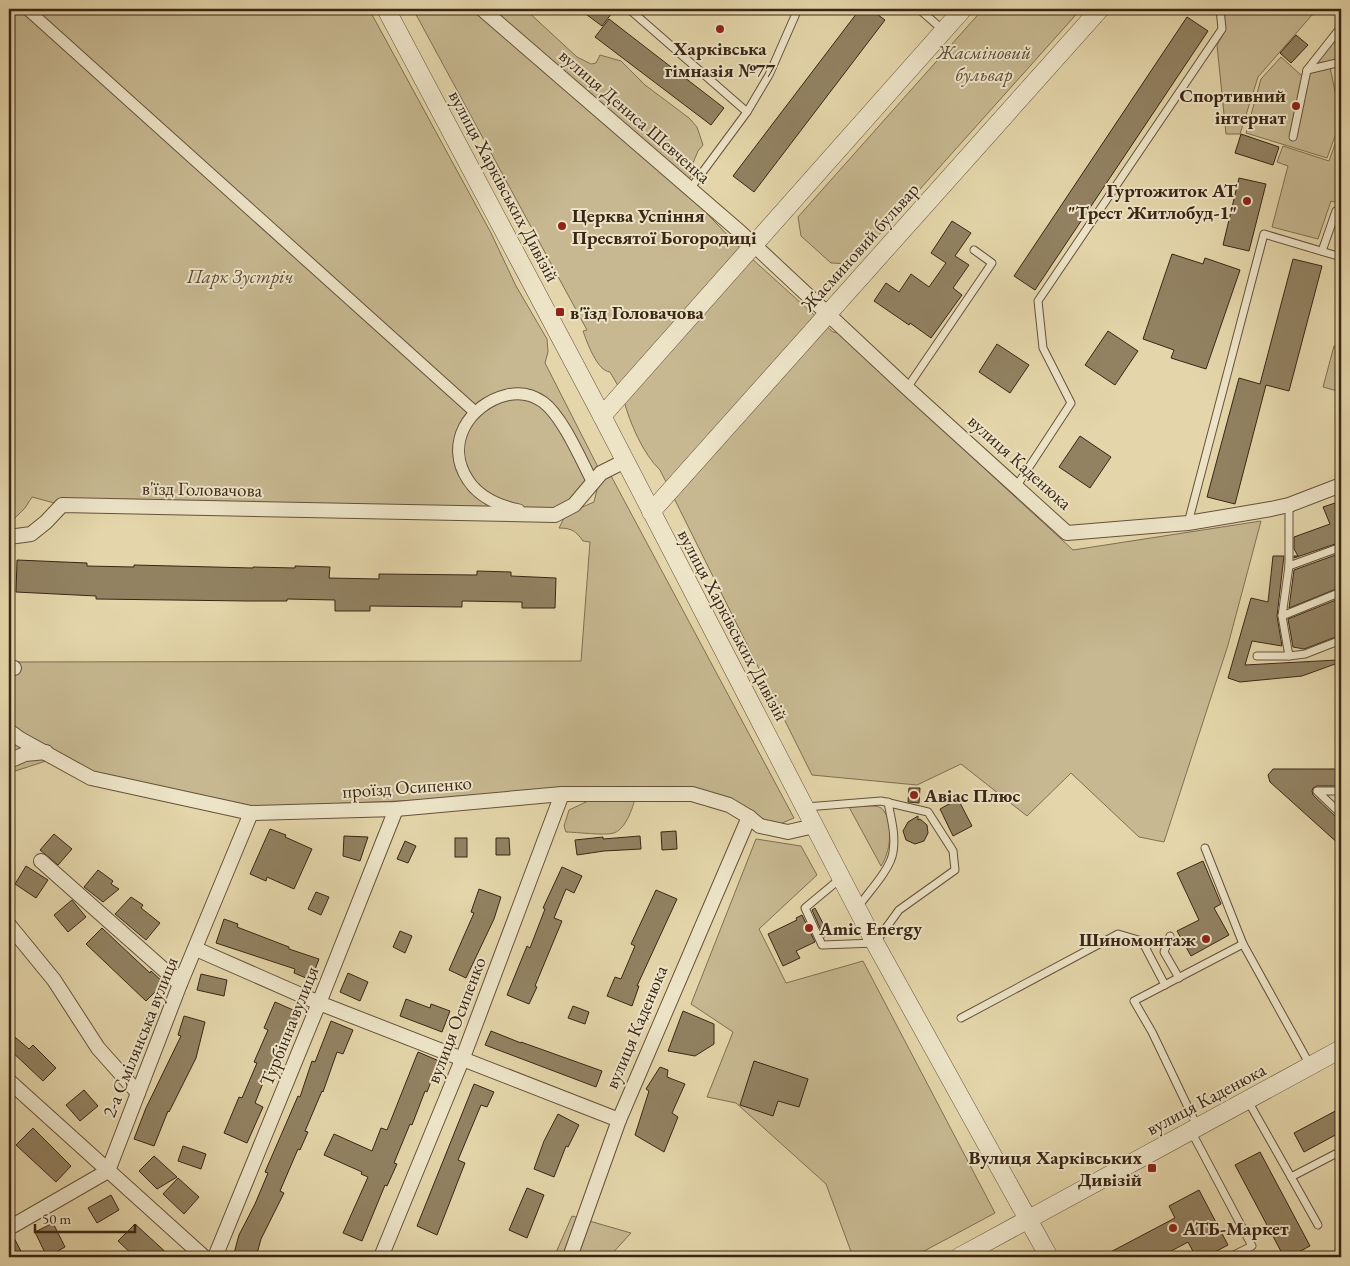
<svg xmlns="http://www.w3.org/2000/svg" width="1350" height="1266" viewBox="0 0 1350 1266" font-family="'EB Garamond',serif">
	<rect width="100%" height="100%" fill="#e4d6aa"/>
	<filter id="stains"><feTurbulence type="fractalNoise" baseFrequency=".004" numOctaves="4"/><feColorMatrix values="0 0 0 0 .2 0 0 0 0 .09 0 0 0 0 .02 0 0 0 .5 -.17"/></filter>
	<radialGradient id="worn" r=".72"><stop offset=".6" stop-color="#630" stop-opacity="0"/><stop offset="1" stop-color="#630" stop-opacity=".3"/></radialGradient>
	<!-- green -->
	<g fill="#c7b891" stroke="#806f53">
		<path d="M9 9H362L364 12 370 11 491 233 516 286 547 339 548 352 545 363 601 473 555 515 62 505 32 497 25 508 9 524Z"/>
		<path d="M413 9H525L577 57 591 64 596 63 600 55 621 61 645 85 689 118 697 127 703 145 698 151 693 163 695 168 684 189 690 196 740 248 833 332 838 333C918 404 994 479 1073 550L1261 521 1228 645 1164 842 1139 837 1071 773 1027 816 961 764 917 785 812 775 660 470C643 454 630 423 624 401 622 391 615 381 610 372 597 371 587 342 583 331L587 330Z"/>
		<path d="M983 9H1081L853 264 831 263 801 236 798 217Z"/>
		<path d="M1223 9H1333L1312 15 1258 77 1240 134H1226L1217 45 1225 31Z"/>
		<path d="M1341 30V60L1316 64V61Z"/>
		<path d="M1281 57 1301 75 1330 67 1341 120 1327 158 1246 133 1261 79Z"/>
		<path d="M1341 127V204L1331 201 1318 239 1272 227 1288 166 1277 162 1283 146 1329 161Z"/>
		<path d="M1334 346 1341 348V392L1323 387Z"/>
		<path d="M610 474 794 818 775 826 739 805 636 793C634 805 627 828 614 833 605 836 576 832 566 832L564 826 569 810 588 801 540 795 257 807 92 773 46 761 9 773V662L581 661 590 542 583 541C576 531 571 528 559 528L566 514 594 502 599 481Z"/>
		<path d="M870 806C875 806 881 806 884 811 894 825 890 853 881 866L849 807Z"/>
		<path d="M756 839 801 846 817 875 759 929 786 983 863 961 995 1213 913 1257H853L826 1184 736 1103 707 1097 733 1032 691 1004Z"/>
		<path d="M572 1216 631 1233 609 1257H554Z"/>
	</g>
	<!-- building -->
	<g fill="#928262" stroke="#3a2615">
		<path d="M579 9H615L602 26Z"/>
		<path d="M860 9H870L885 20 754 192 733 176Z"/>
		<path d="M1187 17 1208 31 1035 290 1014 276Z"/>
		<path d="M609 19 724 108 711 125 595 37Z"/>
		<path d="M1296 35 1308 45 1291 63 1280 53Z"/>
		<path d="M1241 134 1279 147 1273 165 1235 153Z"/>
		<path d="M1239 178 1266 184 1249 251 1223 245Z"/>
		<path d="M952 221 971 233 955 256 969 265 953 288 962 295 931 338 910 323 909 325 874 301 886 283 899 292 911 274 929 287 946 263 931 253Z"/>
		<path d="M1172 254 1203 264 1205 258 1240 270 1206 369 1171 358 1174 350 1143 339Z"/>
		<path d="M1293 259 1322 266 1289 391 1266 385 1235 504 1207 497 1239 378 1260 384Z"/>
		<path d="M1108 331 1138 351 1115 385 1085 365Z"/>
		<path d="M997 344 1029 365 1010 393 979 372Z"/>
		<path d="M1080 436 1111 457 1090 488 1059 467Z"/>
		<path d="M1341 501V542L1294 558V556H1298L1294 549V537L1330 524 1323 507Z"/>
		<path d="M1341 553V587L1289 608 1294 570Z"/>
		<path d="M1273 556H1284L1277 616 1282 646 1252 641 1245 665 1337 660 1338 663 1302 676 1240 682 1228 678 1251 598 1268 602Z"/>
		<path d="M17 560 87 563V566L134 567V565L253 568V567L295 568V566L330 567 329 578 379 579V574L477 575V571L511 572V576L556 578 555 608H522V602L462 601V607L370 606V611H335V600L287 599V601H247L96 599V596L16 592Z"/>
		<path d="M1341 598V635L1304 649 1293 647 1288 619Z"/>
		<path d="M1273 769H1341V786H1317L1313 788 1312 791 1313 795 1337 818 1341 819V846L1270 782 1268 775Z"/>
		<path d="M909 788H920L919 803 908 802Z"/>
		<path d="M958 799 972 826 953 836 940 809Z"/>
		<path d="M918 816V820L920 819 927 825 928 833 924 841 915 844 906 840 903 831 908 822Z"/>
		<path d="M270 829 286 835 285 837 312 849 294 889 267 877 266 881 250 874Z"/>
		<path d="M676 831 677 849 662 850 661 832Z"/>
		<path d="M54 834 72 849 58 865 40 850Z"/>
		<path d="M344 836 368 837 360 861 343 856Z"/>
		<path d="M640 836 641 849 604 851 577 855 575 840 603 837V839Z"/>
		<rect x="455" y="838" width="12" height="19"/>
		<path d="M496 838H509L510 855H496Z"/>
		<path d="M405 841 416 846 408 863 397 859Z"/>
		<path d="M1203 861 1221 904 1214 908 1229 935 1191 956 1177 931 1199 920 1177 873Z"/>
		<path d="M26 866 48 880 36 898 15 884Z"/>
		<path d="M562 867 582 876 574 893 566 889 554 918 562 921 535 986 537 987 529 1004 507 995 527 946 530 948 545 909 543 908Z"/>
		<path d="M98 870 113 881 111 884 119 889 103 902 84 887Z"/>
		<path d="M479 889 501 897 494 919 466 978 449 970 474 913 471 912Z"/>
		<path d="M656 890 677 899 637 986H639L632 1006 607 996 615 977 621 979 635 946 631 944Z"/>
		<path d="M316 892 329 897 321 915 308 909Z"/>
		<path d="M131 897 143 905 141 908 160 923 146 940 115 914Z"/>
		<path d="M72 900 86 917 68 932 54 915Z"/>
		<path d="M815 908 829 935 824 937 812 910Z"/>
		<path d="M802 915 815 942 796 951 800 958 783 966 768 934 797 920 796 918Z"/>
		<path d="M224 919 238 924 237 927 289 947V949L319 959 311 980 294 973 295 969 216 943Z"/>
		<path d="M102 928 150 973 151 971 164 983 146 1001 86 944Z"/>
		<path d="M400 931 412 936 405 953 393 947Z"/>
		<path d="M348 973 368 982 360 1001 340 992Z"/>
		<path d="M201 974 227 980 224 996 197 990Z"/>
		<path d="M406 999 430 1008 431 1004 450 1011 442 1032 400 1016Z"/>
		<path d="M275 1002 300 1013 283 1052 285 1053 277 1071 269 1068 255 1103 263 1107 247 1143 224 1133 239 1097 242 1098 257 1063 254 1062 268 1030 264 1028Z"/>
		<path d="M573 1006 589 1012 585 1024 568 1018Z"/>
		<path d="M683 1011 714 1024V1044L695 1056 668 1051Z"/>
		<path d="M184 1016 205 1022 196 1058 169 1112 168 1111 154 1146 134 1139 146 1108 181 1036 178 1035Z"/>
		<path d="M331 1021 353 1030 343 1054 337 1052 323 1092 322 1091 305 1131 308 1132 300 1150 298 1149 280 1191 284 1193 261 1239 256 1257H233L239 1235 255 1204 268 1173 265 1172 298 1096 300 1097 312 1061 315 1062Z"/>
		<path d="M491 1031 521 1043V1042L602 1071 596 1087 485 1045Z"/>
		<path d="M9 1032 29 1049 33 1045 56 1068 43 1081 9 1049Z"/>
		<path d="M418 1052 439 1061 427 1092 425 1091 412 1125 410 1124 394 1163 397 1164 387 1186 385 1185 362 1241 343 1233 368 1177 361 1174 362 1172 324 1155 334 1134 372 1151 381 1128 387 1130Z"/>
		<path d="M754 1061 808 1079 799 1107 778 1101 773 1116 740 1105Z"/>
		<path d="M660 1067 668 1070 667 1077 685 1084 672 1113 678 1117 664 1152 635 1135 649 1091 646 1089Z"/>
		<path d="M474 1084 494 1092 487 1107 481 1105 458 1160 465 1163 437 1235 417 1226Z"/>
		<path d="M84 1090 98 1106 80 1121 66 1105Z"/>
		<path d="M1341 1108V1132L1304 1152 1294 1133Z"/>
		<path d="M558 1114 579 1125 568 1147 566 1146 554 1177 534 1169 544 1141Z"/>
		<path d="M33 1128 71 1166 56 1182 16 1145Z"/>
		<path d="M183 1146 206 1154 201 1169 178 1161Z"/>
		<path d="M1260 1152 1310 1246 1289 1257H1284L1235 1165Z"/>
		<path d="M154 1156 177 1177 157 1189 139 1171Z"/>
		<path d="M178 1178 199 1197 184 1214 163 1194Z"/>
		<path d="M527 1188 544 1195 527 1238 509 1230Z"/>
		<path d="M1199 1190 1228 1245 1205 1257H1196L1188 1242 1160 1257H1101L1175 1218 1169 1206Z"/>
		<path d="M111 1195 119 1210 97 1223 88 1208Z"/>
		<path d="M53 1223 65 1247 47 1257 35 1232Z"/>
		<path d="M135 1224 171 1257H135L118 1241Z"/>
		<path d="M13 1236 24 1257H9V1237Z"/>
	</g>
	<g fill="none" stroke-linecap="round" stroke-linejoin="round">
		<!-- service casing -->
		<g stroke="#64523a" stroke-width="9">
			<g id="service">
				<path d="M629 9 747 112"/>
				<path d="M919 9 943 30"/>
				<path d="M1307 70 1341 27"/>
				<path d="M1293 137 1307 70 1341 62"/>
				<path d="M690 189 747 112 769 75 798 9"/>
				<path d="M1322 251 1336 211 1341 212"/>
				<path d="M907 388 992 263 974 250"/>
				<path d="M1016 487 1071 403 1043 348 1038 301 1222 29 1220 9"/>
				<path d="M1188 523 1264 234 1341 257"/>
				<path d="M1289 566 1341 547"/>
				<path d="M1282 616 1341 592"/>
				<path d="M1257 656H1289L1305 654 1341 640"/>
				<path d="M1289 656 1282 616 1289 566V505"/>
				<path d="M1341 791H1317L1341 814"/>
				<path d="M806 807 881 801 928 812 953 851 955 870 899 910 875 943 822 945 805 908 841 878"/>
				<path d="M1205 848 1243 944"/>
				<path d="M857 908C867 894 891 869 893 852 896 835 891 819 888 802"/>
				<path d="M1170 936 1164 952 1179 978"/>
				<path d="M961 1018 1118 934 1142 941 1165 985"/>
				<path d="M1248 1101 1291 1177 1341 1151"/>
				<path d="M1197 1126 1152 1032 1134 1001 1243 944 1310 1065"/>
				<path d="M1191 1131 1252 1246 1230 1257"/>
				<path d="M1291 1177 1318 1225"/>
			</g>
		</g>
		<!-- pedestrian casing -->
		<g stroke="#64523a" stroke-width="13">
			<g id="pedestrian">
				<path d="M27 9 475 412"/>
				<path d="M519 510C500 506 479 497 468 480 444 444 469 404 507 395 520 392 533 395 543 402 563 417 581 460 593 483"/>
			</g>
		</g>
		<!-- minor casing -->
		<g stroke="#64523a" stroke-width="16">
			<g id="minor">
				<path d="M482 9 740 232 907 388 1067 533 1188 523 1271 509 1289 505 1341 485"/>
				<path d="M9 537 31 534 46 522 62 505 555 515 574 505 601 473 625 461"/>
				<path d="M9 669 14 668"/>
				<path d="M9 731 20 739 91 778 251 813 396 809 562 794H692L729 805 749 817 760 826 788 832 814 826"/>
				<path d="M9 761 25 754 46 752"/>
				<path d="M41 861 180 984"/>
				<path d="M9 925 54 980 98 1048 138 1093"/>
				<path d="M196 949 319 1003 619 1120"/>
				<path d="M9 1081 204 1257"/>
				<path d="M9 1228 108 1171 180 984 251 813"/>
				<path d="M215 1257 319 1003 396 809"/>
				<path d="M381 1257 462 1060 562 794"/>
				<path d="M570 1257 619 1120 749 817"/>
			</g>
		</g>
		<!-- tertiary casing -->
		<g stroke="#64523a" stroke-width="19">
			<g id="tertiary">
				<path d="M386 9 602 416 875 943 1049 1257"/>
				<path d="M602 416 963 9"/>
				<path d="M651 512 1100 9"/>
				<path d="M959 1257 1341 1049"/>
			</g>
		</g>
		<!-- service -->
		<use href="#service" stroke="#ede4c8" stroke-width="7"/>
		<!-- pedestrian -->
		<use href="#pedestrian" stroke="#ede4c8" stroke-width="11"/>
		<!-- minor -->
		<use href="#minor" stroke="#ede4c8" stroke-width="14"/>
		<!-- tertiary -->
		<use href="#tertiary" stroke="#ede4c8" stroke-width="18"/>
	</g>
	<!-- markers -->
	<g fill="#8f2418" stroke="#ede4c8" stroke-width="2">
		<circle cx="720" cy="29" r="5"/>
		<circle cx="1296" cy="106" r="5"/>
		<circle cx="1247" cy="201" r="5"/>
		<circle cx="562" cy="226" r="5"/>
		<rect x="555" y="307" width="10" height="10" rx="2.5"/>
		<circle cx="914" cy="795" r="5"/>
		<circle cx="809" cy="928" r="5"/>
		<circle cx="1206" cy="939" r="5"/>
		<rect x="1147" y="1163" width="10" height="10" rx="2.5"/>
		<circle cx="1173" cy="1228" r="5"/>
	</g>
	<g text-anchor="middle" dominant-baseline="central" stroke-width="4" stroke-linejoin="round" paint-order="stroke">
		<!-- poi labels -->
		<g font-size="19" font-weight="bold" fill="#3a2615" stroke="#ede4c8" text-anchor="start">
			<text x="720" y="48" text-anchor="middle">Харківська<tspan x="720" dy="22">гімназія №77</tspan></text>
			<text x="1286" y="95" text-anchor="end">Спортивний<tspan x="1286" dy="22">інтернат</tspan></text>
			<text x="1237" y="190" text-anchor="end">Гуртожиток АТ<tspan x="1237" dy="22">"Трест Житлобуд-1"</tspan></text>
			<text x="572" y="215">Церква Успіння<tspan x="572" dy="22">Пресвятої Богородиці</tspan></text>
			<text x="570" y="312">в'їзд Головачова</text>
			<text x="924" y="795">Авіас Плюс</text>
			<text x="819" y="928">Amic Energy</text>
			<text x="1196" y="939" text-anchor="end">Шиномонтаж</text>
			<text x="1142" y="1157" text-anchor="end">Вулиця Харківських<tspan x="1142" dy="22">Дивізій</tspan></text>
			<text x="1183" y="1228">АТБ-Маркет</text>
		</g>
		<!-- park labels -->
		<g font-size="19" font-style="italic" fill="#5d4a34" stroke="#ede4c8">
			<text x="984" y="52">Жасміновий<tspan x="984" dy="22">бульвар</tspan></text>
			<text x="240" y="276">Парк Зустріч</text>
		</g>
		<!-- street labels -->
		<g font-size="19" fill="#3a2615" stroke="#ede4c8">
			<text transform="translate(635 116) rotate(41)">вулиця Дениса Шевченка</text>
			<text transform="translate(504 186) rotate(62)">вулиця Харківських Дивізій</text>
			<text transform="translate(860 247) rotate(-48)">Жасминовий бульвар</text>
			<text transform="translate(1020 462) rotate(42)">вулиця Каденюка</text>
			<text transform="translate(202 489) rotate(1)">в'їзд Головачова</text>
			<text transform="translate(733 625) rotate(62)">вулиця Харківських Дивізій</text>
			<text transform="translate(407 787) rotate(-4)">проїзд Осипенко</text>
			<text transform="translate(456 1020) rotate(-69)">вулиця Осипенко</text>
			<text transform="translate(289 1026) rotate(-68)">Турбінна вулиця</text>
			<text transform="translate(636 1027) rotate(-67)">вулиця Каденюка</text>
			<text transform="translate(140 1037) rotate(-68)">2-а Смілянська вулиця</text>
			<text transform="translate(1206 1099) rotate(-28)">вулиця Каденюка</text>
		</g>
	</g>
	<!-- margin -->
	<rect width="1350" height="1266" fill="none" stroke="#e4d6aa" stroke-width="30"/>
	<rect x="10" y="10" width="1330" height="1246" fill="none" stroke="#3a2615" stroke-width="2.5"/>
	<rect x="15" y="15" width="1320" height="1236" fill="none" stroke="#3a2615"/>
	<!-- scale -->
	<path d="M35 1224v8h100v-8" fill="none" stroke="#3a2615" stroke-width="2.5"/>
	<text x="42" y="1224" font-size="15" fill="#3a2615" stroke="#ede4c8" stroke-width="4" paint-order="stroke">50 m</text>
	<rect width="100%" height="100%" filter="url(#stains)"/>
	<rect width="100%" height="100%" fill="url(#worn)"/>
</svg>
